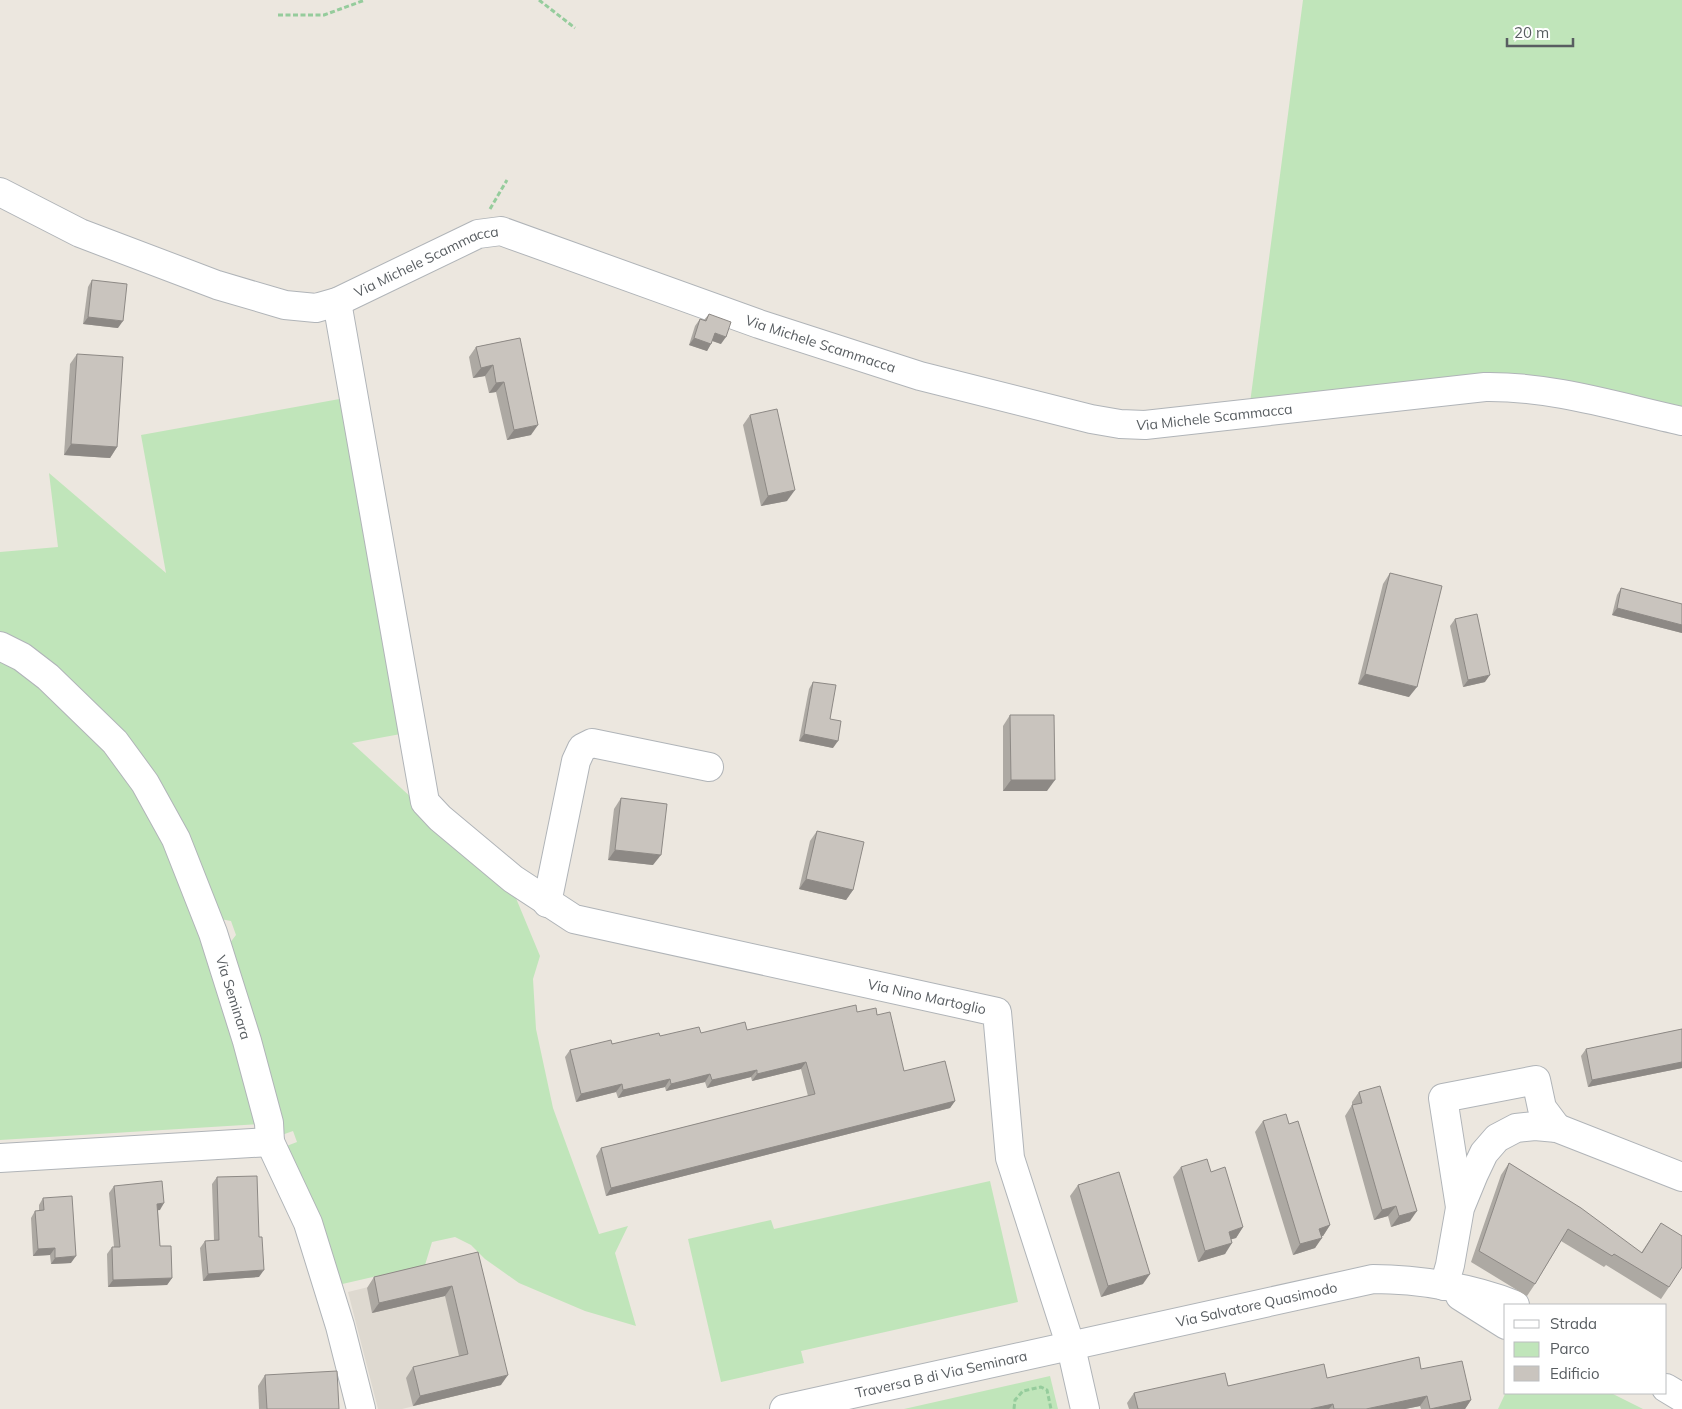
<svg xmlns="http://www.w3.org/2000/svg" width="1682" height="1409" viewBox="0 0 1682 1409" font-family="Mulish,sans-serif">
	<rect width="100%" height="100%" fill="#ece7df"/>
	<!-- education -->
	<path fill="#ded9d0" d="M471 1262 501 1385 402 1409H378L348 1292Z"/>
	<!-- green -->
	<g fill="#c0e5ba">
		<path d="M1303 0H1682V413L1504 374 1250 403Z"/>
		<path d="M345 398 406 733 352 743 513 891 540 956 533 979 536 1029 553 1108 599 1234 628 1226 615 1253 636 1326 585 1311 519 1283 485 1259 471 1245 455 1237 432 1242 425 1265 338 1285 284 1147 297 1142 293 1131 279 1136 226 948 236 935 231 921 215 918 177 815 0 635V552L58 547 49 473 166 573 141 435Z"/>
		<path d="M0 657 21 667 114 760 159 830 227 1003 260 1124 0 1140Z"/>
		<path d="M990 1181 1018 1302 801 1351 804 1363 721 1382 688 1239 771 1220 774 1229Z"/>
		<path d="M1050 1376 1058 1409H904Z"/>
		<path d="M1506 1392 1611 1393 1643 1409H1498Z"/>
	</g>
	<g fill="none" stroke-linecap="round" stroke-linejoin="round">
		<!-- minor casing -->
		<g stroke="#b0b4b8" stroke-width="30">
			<g id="minor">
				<path id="s1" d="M0 192 80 233 217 285 285 305 316 308 337 302 478 234 501 231 759 324 920 376 1091 419 1120 424 1145 425 1485 387C1552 386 1618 407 1682 421"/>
				<path id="s2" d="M337 302 425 802 440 818 513 879 574 919 997 1012 1010 1158 1071 1347 1085 1409"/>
				<path id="s3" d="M0 646 22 657 48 677 115 742 145 783 176 839 213 933 247 1041 269 1123 270 1142 308 1223 340 1326 361 1409"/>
				<path d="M547 903 576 761 582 748 592 743 709 767"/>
				<path d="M0 1158 270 1142"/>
				<path d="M1460 1207 1443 1098 1536 1080 1542 1108 1557 1128"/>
				<path d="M1444 1286 1450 1265 1460 1208 1474 1174 1484 1153 1497 1138 1516 1128 1535 1126 1557 1128 1682 1177"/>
				<path d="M1460 1296 1506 1325"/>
				<path d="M1666 1388 1681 1397"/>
				<path id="s4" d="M784 1409 1373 1279C1418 1279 1473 1288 1515 1305"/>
			</g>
		</g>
		<!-- path -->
		<g stroke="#95cc9c" stroke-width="3" stroke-dasharray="5 2.5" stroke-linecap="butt">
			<path d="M539 0 575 28"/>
			<path d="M278 15H324L365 0"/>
			<path d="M490 209 507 180"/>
			<path d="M1014 1409 1015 1400 1023 1391 1041 1387 1047 1390 1051 1409"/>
		</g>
		<!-- minor -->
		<use href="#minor" stroke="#fff" stroke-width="28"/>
	</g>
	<!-- wall -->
	<g fill="#ada9a3">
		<path d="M92 280 118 328 83 324 88 287Z"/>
		<path d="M709 314 721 344 712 341 707 351 689 345 695 326 700 319 704 320Z"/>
		<path d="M520 338 531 435 507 440 496 392 489 393 485 376 473 378 469 357 476 347Z"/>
		<path d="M77 354 117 447 110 458 64 455 70 364Z"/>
		<path d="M750 415 787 501 761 506 743 425Z"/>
		<path d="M1390 573 1409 697 1358 684 1383 584Z"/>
		<path d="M1621 588 1682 604V633L1612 615 1617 595Z"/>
		<path d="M1455 619 1485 682 1463 687 1450 626Z"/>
		<path d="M813 682 830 719 833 748 799 741 809 689Z"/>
		<path d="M1010 715 1047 791H1003V726Z"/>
		<path d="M621 798 653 865 608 860 614 809Z"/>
		<path d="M817 831 853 890 846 900 799 889 810 841Z"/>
		<path d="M857 1012 877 1015 904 1071 955 1101 950 1108 606 1196 596 1156 601 1148 808 1096 801 1069 752 1081 751 1077 707 1088 705 1082 666 1091 665 1087 618 1098 616 1092 576 1102 565 1057 570 1050 612 1044 660 1036 747 1030Z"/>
		<path d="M1682 1029V1068L1588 1087 1581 1056 1586 1049Z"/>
		<path d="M1359 1092 1410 1221 1391 1227 1388 1216 1374 1220 1345 1116 1352 1105V1102Z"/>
		<path d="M1263 1121 1289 1124 1330 1225 1323 1236H1322L1315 1248 1293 1255 1255 1132Z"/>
		<path d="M1509 1163 1641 1253 1661 1223 1669 1287 1661 1299 1606 1265 1604 1267 1561 1241 1535 1284 1527 1296 1471 1262 1501 1175Z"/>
		<path d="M1181 1167 1211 1172 1243 1227 1236 1238 1231 1239 1225 1254 1198 1262 1173 1177Z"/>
		<path d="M217 1177 259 1277 203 1281 200 1248 205 1241 214 1240 212 1184Z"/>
		<path d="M1078 1185 1143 1284 1101 1297 1070 1196Z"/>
		<path d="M114 1186 160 1210H158L160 1246 172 1278 167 1285 108 1287 107 1254 112 1247H114L109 1193Z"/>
		<path d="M43 1198 71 1263 51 1264 50 1255 33 1256 31 1218 35 1211H39V1205Z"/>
		<path d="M478 1252 501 1385 413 1406 406 1378 413 1367 459 1356 445 1296 372 1313 367 1288 374 1277Z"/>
		<path d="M1421 1369 1471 1400 1465 1409H1421L1420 1406 1405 1409H1129L1127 1403 1134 1393 1327 1378Z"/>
		<path d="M265 1375 339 1409H259L258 1386Z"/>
	</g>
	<!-- shaded-wall -->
	<g fill="#8d8985">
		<path d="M88 317 123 321 118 328 83 324Z"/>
		<path d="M715 333 726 337 721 344 710 340Z"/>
		<path d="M694 338 711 344 707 351 689 345Z"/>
		<path d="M493 365 485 376 473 378 481 368Z"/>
		<path d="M504 382 496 392 489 393 496 383Z"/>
		<path d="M538 425 531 435 507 440 514 430Z"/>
		<path d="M71 444 117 447 110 458 64 455Z"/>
		<path d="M795 490 787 501 761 506 768 496Z"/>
		<path d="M1617 608 1682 625V633L1612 615Z"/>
		<path d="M1365 674 1417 687 1409 697 1358 684Z"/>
		<path d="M1490 675 1485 682 1463 687 1468 680Z"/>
		<path d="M804 734 838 741 833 748 799 741Z"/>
		<path d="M1011 780H1055L1047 791H1003Z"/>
		<path d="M615 850 661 855 653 865 608 860Z"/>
		<path d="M806 879 853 890 846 900 799 889Z"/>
		<path d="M806 1062 801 1069 752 1081 757 1074Z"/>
		<path d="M1682 1062V1068L1588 1087 1592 1080Z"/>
		<path d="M757 1070 751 1077 707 1088 712 1080Z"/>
		<path d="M710 1074 705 1082 666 1091 671 1084Z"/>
		<path d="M670 1079 665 1087 618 1098 623 1090Z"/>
		<path d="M622 1084 616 1092 576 1102 581 1094Z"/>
		<path d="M955 1101 950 1108 606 1196 611 1188Z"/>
		<path d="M164 1203 160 1210 152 1211 157 1204Z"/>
		<path d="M1396 1206 1388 1216 1374 1220 1382 1210Z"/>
		<path d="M1417 1211 1410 1221 1391 1227 1399 1216Z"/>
		<path d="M1330 1225 1323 1236 1312 1239 1319 1229Z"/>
		<path d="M1243 1227 1236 1238 1222 1242 1229 1232Z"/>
		<path d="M1322 1238 1315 1248 1293 1255 1300 1244Z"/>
		<path d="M1232 1243 1225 1254 1198 1262 1205 1251Z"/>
		<path d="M55 1248 50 1255 33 1256 38 1249Z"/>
		<path d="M76 1256 71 1263 51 1264 55 1258Z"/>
		<path d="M264 1270 259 1277 203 1281 208 1274Z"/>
		<path d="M1150 1274 1143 1284 1101 1297 1108 1286Z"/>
		<path d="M172 1278 167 1285 108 1287 113 1280Z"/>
		<path d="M452 1286 445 1296 372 1313 379 1303Z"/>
		<path d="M508 1375 501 1385 413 1406 420 1396Z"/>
		<path d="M1427 1396 1420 1406 1405 1409H1366Z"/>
		<path d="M1471 1400 1465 1409H1430Z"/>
		<path d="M1333 1404 1329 1409H1310Z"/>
	</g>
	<!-- building -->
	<g fill="#c9c4be" stroke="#8d8985">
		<path d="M92 280 127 284 123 321 88 317Z"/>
		<path d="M709 314 731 322 726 337 715 333 711 344 694 338 700 319 706 321Z"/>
		<path d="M520 338 538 425 514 430 504 382 496 383 493 365 481 368 476 347Z"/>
		<path d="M77 354 123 357 117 447 71 444Z"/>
		<path d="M777 409 795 490 768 496 750 415Z"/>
		<path d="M1390 573 1442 586 1417 687 1365 674Z"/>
		<path d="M1621 588 1682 604V625L1617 608Z"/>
		<path d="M1477 614 1490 675 1468 680 1455 619Z"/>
		<path d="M813 682 836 685 830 719 841 721 838 741 804 734Z"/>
		<path d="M1010 715H1054L1055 780H1011Z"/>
		<path d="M621 798 667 804 661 855 615 850Z"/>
		<path d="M817 831 864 842 853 890 806 879Z"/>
		<path d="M856 1005 857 1012 876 1008 877 1015 890 1012 904 1071 945 1061 955 1101 611 1188 601 1148 815 1094 806 1062 757 1074V1070L712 1080 710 1074 671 1084 670 1079 623 1090 622 1084 581 1094 570 1050 611 1040 612 1044 659 1033 660 1036 699 1027 701 1033 745 1022 747 1030Z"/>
		<path d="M1682 1029V1062L1592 1080 1586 1049Z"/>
		<path d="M1380 1086 1417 1211 1399 1216 1396 1206 1382 1210 1352 1105 1362 1103 1359 1092Z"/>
		<path d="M1286 1114 1289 1124 1298 1121 1330 1225 1319 1229 1322 1238 1300 1244 1263 1121Z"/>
		<path d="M1207 1159 1211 1172 1225 1167 1243 1227 1229 1232 1232 1243 1205 1251 1181 1167Z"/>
		<path d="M1509 1163 1581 1208 1642 1253 1661 1223 1682 1236V1267L1669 1287 1614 1254 1612 1256 1568 1229 1535 1284 1479 1251Z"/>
		<path d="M1119 1172 1150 1274 1108 1286 1078 1185Z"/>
		<path d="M257 1176 259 1237H262L264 1270 208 1274 205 1241 219 1240 217 1177Z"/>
		<path d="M162 1181 164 1203 157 1204 160 1246H171L172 1278 113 1280 112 1247H120L114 1186Z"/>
		<path d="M72 1196 76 1256 55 1258V1248L38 1249 35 1211 44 1210 43 1198Z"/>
		<path d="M478 1252 508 1375 420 1396 413 1367 468 1354 452 1286 379 1303 374 1277Z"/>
		<path d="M1419 1357 1421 1369 1462 1361 1471 1400 1430 1409 1427 1396 1366 1409H1334L1333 1404 1310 1409H1138L1134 1393 1225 1373 1228 1386 1324 1364 1327 1378Z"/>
		<path d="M337 1371 339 1409H267L265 1375Z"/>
	</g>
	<g text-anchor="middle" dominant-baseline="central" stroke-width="4" stroke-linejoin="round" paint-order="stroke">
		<!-- street labels -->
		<g font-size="14" fill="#585d61" stroke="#fff">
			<text stroke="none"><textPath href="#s1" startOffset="459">Via Michele Scammacca</textPath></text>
			<text stroke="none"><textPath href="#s1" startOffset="879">Via Michele Scammacca</textPath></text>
			<text stroke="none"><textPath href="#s1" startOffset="1284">Via Michele Scammacca</textPath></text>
			<text stroke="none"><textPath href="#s2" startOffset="1059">Via Nino Martoglio</textPath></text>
			<text stroke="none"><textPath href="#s3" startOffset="434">Via Seminara</textPath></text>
			<text stroke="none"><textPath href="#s4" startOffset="484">Via Salvatore Quasimodo</textPath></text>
			<text stroke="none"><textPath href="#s4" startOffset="161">Traversa B di Via Seminara</textPath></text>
		</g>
	</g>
	<!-- legend -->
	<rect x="1504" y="1304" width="162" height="90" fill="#ffffff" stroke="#bcbec0"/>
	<rect x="1514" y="1320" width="25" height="8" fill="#ffffff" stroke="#bcbec0"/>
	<text x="1550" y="1329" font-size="15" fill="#585d61">Strada</text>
	<rect x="1514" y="1342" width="25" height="15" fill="#c0e5ba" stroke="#bcbec0"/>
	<text x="1550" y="1354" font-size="15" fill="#585d61">Parco</text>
	<rect x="1514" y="1366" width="25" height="15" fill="#c9c4be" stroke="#bcbec0"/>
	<text x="1550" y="1379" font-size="15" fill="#585d61">Edificio</text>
	<!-- scale -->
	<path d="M1507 38v8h66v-8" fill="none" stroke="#585d61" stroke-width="2.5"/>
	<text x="1514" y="38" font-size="15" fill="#585d61" stroke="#ffffff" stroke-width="4" paint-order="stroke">20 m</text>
</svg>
